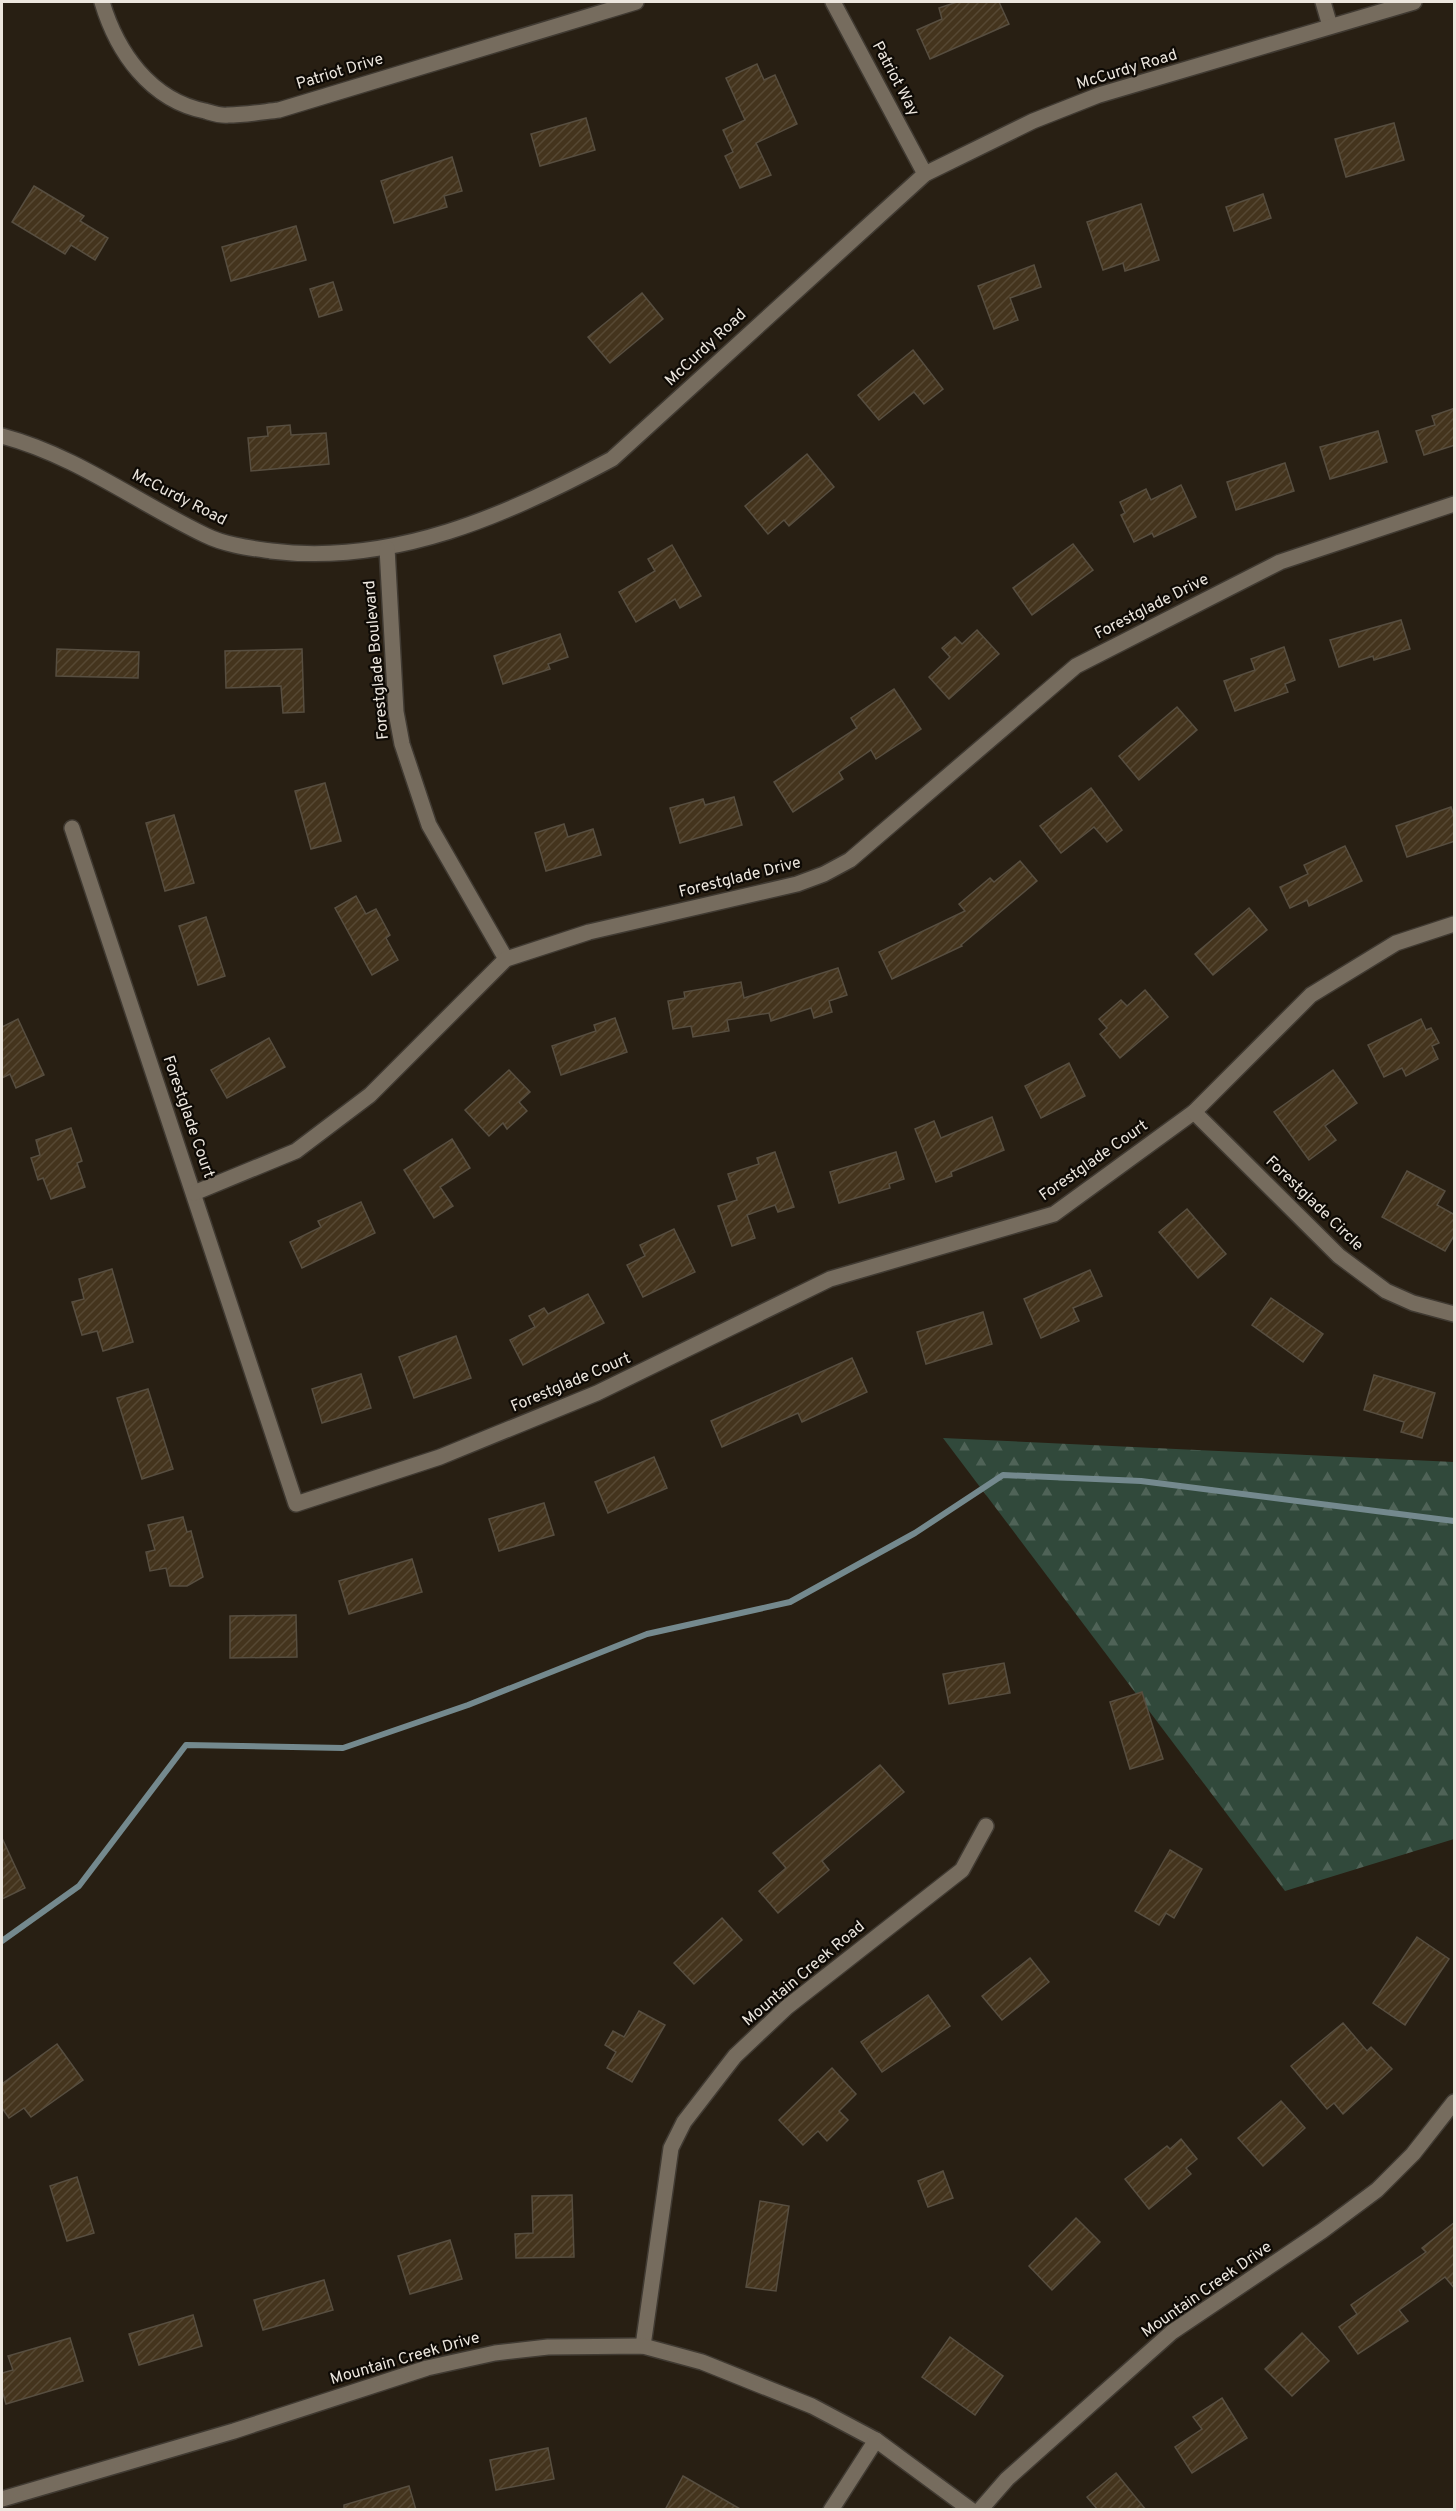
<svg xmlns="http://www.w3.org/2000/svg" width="1456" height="2511" viewBox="0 0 1456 2511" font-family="Overpass,sans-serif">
	<defs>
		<pattern id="forest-firs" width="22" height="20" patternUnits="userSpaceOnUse" patternTransform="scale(1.5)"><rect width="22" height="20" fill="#31493b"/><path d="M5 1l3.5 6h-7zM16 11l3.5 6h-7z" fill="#4f6357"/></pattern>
		<pattern id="building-hatch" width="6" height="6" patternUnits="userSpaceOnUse" patternTransform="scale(1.5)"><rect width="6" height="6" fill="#44341d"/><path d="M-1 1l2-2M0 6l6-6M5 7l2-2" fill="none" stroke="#564833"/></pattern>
	</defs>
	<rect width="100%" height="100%" fill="#281f13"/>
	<!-- forest -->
	<path fill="url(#forest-firs)" d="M943 1438 1454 1462V1839L1285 1891Z"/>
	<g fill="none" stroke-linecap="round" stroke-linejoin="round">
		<!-- stream -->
		<path stroke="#74898e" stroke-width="6" d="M2 1941 79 1886 186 1745 343 1748 468 1705 647 1634 790 1602 915 1533 1003 1475 1141 1481 1454 1521"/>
	</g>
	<!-- building -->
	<g fill="url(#building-hatch)" stroke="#574e40" stroke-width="1.5">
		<path d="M957 2H999L1009 24 930 59 917 30 942 19 939 8Z"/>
		<path d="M757 64 764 80 775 75 797 124 756 143 771 175 740 188 725 156 733 152 723 130 745 120 726 78Z"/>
		<path d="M586 118 595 150 540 166 531 134Z"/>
		<path d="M1394 123 1404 160 1346 177 1335 139Z"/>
		<path d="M452 157 462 191 444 196 447 207 394 223 381 181Z"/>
		<path d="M34 186 84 216 80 221 108 238 95 260 71 245 65 254 12 222Z"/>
		<path d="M1263 194 1271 218 1234 231 1226 207Z"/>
		<path d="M1141 204 1159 260 1125 271 1123 263 1103 270 1087 222Z"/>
		<path d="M296 226 306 260 231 281 222 247Z"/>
		<path d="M1034 265 1041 287 1010 298 1018 320 994 329 978 286Z"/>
		<path d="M333 282 342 310 319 317 310 289Z"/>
		<path d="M642 293 663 319 610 363 588 337Z"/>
		<path d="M913 350 943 389 924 404 914 392 879 420 858 395Z"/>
		<path d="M1455 408V445L1424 455 1416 431 1435 425 1432 416Z"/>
		<path d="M290 425 291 435 326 433 329 464 251 471 248 438 268 436 267 427Z"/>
		<path d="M1378 431 1387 462 1330 479 1320 447Z"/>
		<path d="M807 454 834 487 789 526 784 520 768 534 745 506Z"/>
		<path d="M1285 463 1294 491 1236 510 1227 482Z"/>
		<path d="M1181 485 1196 517 1154 537 1152 533 1134 542 1121 515 1125 513 1120 502 1146 489 1151 500Z"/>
		<path d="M1073 544 1093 570 1032 615 1013 588Z"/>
		<path d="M672 545 701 596 680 608 675 599 636 622 619 592 655 571 648 559Z"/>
		<path d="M1401 620 1410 649 1374 660 1373 656 1339 667 1330 640Z"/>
		<path d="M977 630 999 654 949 699 929 677 950 657 942 648 955 637 962 644Z"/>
		<path d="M560 634 568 657 548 664 550 669 503 684 494 656Z"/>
		<path d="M1284 647 1295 680 1285 684 1288 692 1235 711 1224 681 1255 670 1251 659Z"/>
		<path d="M57 649 139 652 138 678 56 676Z"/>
		<path d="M302 649 304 712 283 713 281 686 226 688 225 651Z"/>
		<path d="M894 689 921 729 876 759 871 750 839 772 843 779 793 812 774 782 857 728 851 718Z"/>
		<path d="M1177 707 1197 730 1139 780 1119 756Z"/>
		<path d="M325 783 341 841 311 849 295 791Z"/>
		<path d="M1091 788 1122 830 1107 842 1094 827 1061 853 1040 826Z"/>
		<path d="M734 797 742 825 680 843 670 808 703 799 705 805Z"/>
		<path d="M1451 807 1455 819V841L1407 857 1396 826Z"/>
		<path d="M174 815 194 883 165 891 146 823Z"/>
		<path d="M564 824 568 837 593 829 601 855 546 871 535 833Z"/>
		<path d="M1345 846 1362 881 1309 906 1307 900 1290 908 1280 887 1308 874 1304 865Z"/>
		<path d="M1020 861 1037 881 961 945 962 946 892 979 879 952 965 911 959 904 990 878 994 882Z"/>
		<path d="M356 896 366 914 376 909 390 935 386 938 398 960 372 975 335 908Z"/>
		<path d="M1249 908 1267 930 1213 975 1195 954Z"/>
		<path d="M206 917 225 976 198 985 179 926Z"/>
		<path d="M838 968 847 995 829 1001 832 1012 814 1018 811 1008 771 1021 769 1013 727 1020 729 1031 693 1037 691 1026 673 1029 668 1001 685 998 684 992 741 982 744 998Z"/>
		<path d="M1145 990 1168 1017 1120 1058 1100 1034 1107 1028 1099 1019 1121 1000 1127 1006Z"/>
		<path d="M615 1018 627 1052 561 1075 552 1046 596 1031 594 1025Z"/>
		<path d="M18 1019 44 1075 16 1088 10 1074 2 1078V1027Z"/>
		<path d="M1421 1019 1426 1030 1431 1028 1439 1043 1432 1046 1438 1059 1406 1076 1402 1068 1384 1077 1368 1045Z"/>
		<path d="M269 1038 285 1067 227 1098 211 1070Z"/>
		<path d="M1069 1063 1085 1096 1041 1118 1025 1086Z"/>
		<path d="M509 1070 530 1092 519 1102 527 1111 507 1129 503 1123 489 1136 465 1110Z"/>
		<path d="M1333 1070 1357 1103 1325 1126 1336 1140 1309 1160 1274 1112Z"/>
		<path d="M992 1117 1004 1150 951 1172 952 1176 936 1182 915 1129 934 1121 941 1138Z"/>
		<path d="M71 1128 82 1161 77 1163 85 1187 51 1199 43 1178 38 1180 31 1158 40 1155 36 1140Z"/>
		<path d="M452 1139 470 1168 440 1187 453 1206 434 1218 404 1170Z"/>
		<path d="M775 1152 794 1207 778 1212 775 1205 747 1215 755 1238 732 1246 718 1206 737 1200 728 1174 759 1164 757 1158Z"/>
		<path d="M896 1152 904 1179 889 1184 890 1188 839 1203 830 1172Z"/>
		<path d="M1407 1171 1445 1191 1437 1205 1455 1215V1234L1445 1251 1382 1217Z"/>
		<path d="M361 1202 375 1233 302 1268 290 1242 321 1227 318 1221Z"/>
		<path d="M1187 1209 1226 1254 1198 1278 1159 1232Z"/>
		<path d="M674 1229 695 1272 643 1297 627 1265 645 1256 640 1245Z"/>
		<path d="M112 1269 133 1342 103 1351 97 1331 82 1335 72 1302 84 1299 79 1279Z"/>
		<path d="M1090 1270 1102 1296 1073 1308 1079 1321 1041 1338 1024 1299Z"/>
		<path d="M588 1294 604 1323 523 1365 510 1340 535 1327 529 1316 544 1308 548 1314Z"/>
		<path d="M1271 1298 1323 1334 1303 1362 1252 1325Z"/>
		<path d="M983 1312 992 1344 926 1364 917 1332Z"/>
		<path d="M456 1336 471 1378 414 1398 399 1357Z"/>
		<path d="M852 1358 867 1392 802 1422 798 1413 722 1447 711 1421Z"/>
		<path d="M361 1374 371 1408 322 1423 312 1389Z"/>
		<path d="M1374 1375 1435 1393 1422 1438 1401 1432 1404 1422 1364 1410Z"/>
		<path d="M148 1389 173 1469 142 1479 117 1398Z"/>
		<path d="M654 1457 667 1488 608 1513 595 1482Z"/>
		<path d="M544 1503 554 1535 499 1551 489 1519Z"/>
		<path d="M183 1517 187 1532 191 1531 203 1577 187 1586H170L166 1568 150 1571 146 1552 155 1550 148 1525Z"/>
		<path d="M412 1559 422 1592 349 1614 339 1581Z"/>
		<path d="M296 1615 297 1657 230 1658V1616Z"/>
		<path d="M1004 1663 1010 1693 949 1704 943 1674Z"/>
		<path d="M1142 1692 1163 1759 1130 1769 1110 1702Z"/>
		<path d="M880 1765 904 1792 822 1861 829 1870 778 1913 759 1891 786 1868 773 1853Z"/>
		<path d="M2 1838 25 1888 2 1899Z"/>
		<path d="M1170 1850 1202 1869 1174 1918 1166 1913 1159 1925 1135 1911Z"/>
		<path d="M722 1918 742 1940 694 1984 674 1963Z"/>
		<path d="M1417 1937 1449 1959 1405 2025 1373 2003Z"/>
		<path d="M1030 1958 1049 1982 1002 2020 982 1996Z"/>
		<path d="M928 1995 950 2026 882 2072 861 2042Z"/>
		<path d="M639 2011 665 2025 632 2082 607 2068 616 2052 605 2045 613 2031 624 2037Z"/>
		<path d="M1343 2023 1367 2051 1371 2047 1392 2069 1343 2114 1334 2103 1327 2109 1291 2066Z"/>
		<path d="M57 2044 83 2080 31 2117 24 2108 9 2118 2 2108V2084Z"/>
		<path d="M832 2068 856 2094 839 2111 848 2120 827 2141 818 2131 803 2145 779 2120Z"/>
		<path d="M1281 2101 1305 2128 1263 2166 1238 2138Z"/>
		<path d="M1181 2139 1197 2159 1186 2168 1191 2174 1149 2209 1125 2179 1167 2146 1170 2149Z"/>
		<path d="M943 2171 953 2198 928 2207 918 2181Z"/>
		<path d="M77 2177 94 2233 67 2241 50 2186Z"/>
		<path d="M572 2195 574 2257 516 2258 515 2234 533 2233 532 2196Z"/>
		<path d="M760 2201 789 2206 776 2291 746 2287Z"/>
		<path d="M1076 2218 1100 2242 1052 2290 1029 2266Z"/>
		<path d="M1455 2222V2289L1445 2277 1399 2310 1408 2321 1358 2354 1339 2327 1357 2314 1351 2305 1426 2252 1422 2248Z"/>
		<path d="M450 2240 462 2279 410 2294 398 2256Z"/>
		<path d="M324 2280 333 2310 263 2330 254 2300Z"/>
		<path d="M193 2315 202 2346 139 2365 129 2334Z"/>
		<path d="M1302 2333 1329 2361 1292 2396 1265 2369Z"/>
		<path d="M950 2337 1003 2376 975 2415 922 2377Z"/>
		<path d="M70 2338 83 2381 6 2404 2 2390V2373L13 2370 8 2356Z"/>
		<path d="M1222 2398 1247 2438 1192 2473 1175 2447 1202 2429 1193 2417Z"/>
		<path d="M548 2448 554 2479 496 2490 490 2460Z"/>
		<path d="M1116 2473 1146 2510H1098L1087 2497Z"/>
		<path d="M683 2476 742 2510H665Z"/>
		<path d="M409 2486 416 2510H344V2505Z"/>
	</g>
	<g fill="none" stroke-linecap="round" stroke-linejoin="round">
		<!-- minor casing -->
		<g stroke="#403a32" stroke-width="18">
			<g id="minor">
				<path d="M102 2C117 52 150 100 205 111 212 113 220 116 228 115 245 115 262 112 279 110L636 2"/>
				<path d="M833 2 925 174"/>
				<path d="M1323 2 1330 26"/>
				<path d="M2 436C77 456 136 502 205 535 225 545 250 548 271 551 393 566 508 515 612 459L925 174 1033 121 1099 95 1414 2"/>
				<path d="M387 548 396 712 402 744 429 825 506 959"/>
				<path d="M72 828 296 1504 440 1457 597 1393 830 1279 1054 1214 1194 1112 1311 995 1396 943 1454 924"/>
				<path d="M1194 1112 1339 1256 1386 1291 1413 1303 1454 1314"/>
				<path d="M194 1193 296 1151 370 1095 506 959 589 932 797 884 824 874 850 860 1076 666 1280 562 1454 504"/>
				<path d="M643 2346 671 2148 684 2122 735 2056 787 2007 962 1870 986 1826"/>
				<path d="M2 2499 234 2431 427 2368 495 2353 548 2347 643 2346 702 2362 812 2406 876 2440 971 2510"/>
				<path d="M831 2510 876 2440"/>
				<path d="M980 2510 1007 2479 1172 2332 1322 2231 1377 2190 1413 2154 1454 2102"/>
			</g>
		</g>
		<!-- minor -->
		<use href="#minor" stroke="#766c5e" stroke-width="15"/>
	</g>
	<g text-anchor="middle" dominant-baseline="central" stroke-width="4.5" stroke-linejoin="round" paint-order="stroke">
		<!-- street labels -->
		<g font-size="16" fill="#ece6de" stroke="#0e0a05">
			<text transform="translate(1127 70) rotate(-17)">McCurdy Road</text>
			<text transform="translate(340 72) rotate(-17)">Patriot Drive</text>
			<text transform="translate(895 79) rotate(62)">Patriot Way</text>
			<text transform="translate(706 348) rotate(-43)">McCurdy Road</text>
			<text transform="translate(179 498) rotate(27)">McCurdy Road</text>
			<text transform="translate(1152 607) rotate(-27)">Forestglade Drive</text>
			<text transform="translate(377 660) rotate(-95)">Forestglade Boulevard</text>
			<text transform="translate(740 878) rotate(-14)">Forestglade Drive</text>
			<text transform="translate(188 1117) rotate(71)">Forestglade Court</text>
			<text transform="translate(1094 1161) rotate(-35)">Forestglade Court</text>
			<text transform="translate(1314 1204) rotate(44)">Forestglade Circle</text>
			<text transform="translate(571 1383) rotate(-23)">Forestglade Court</text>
			<text transform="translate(804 1974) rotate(-40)">Mountain Creek Road</text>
			<text transform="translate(1207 2290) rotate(-35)">Mountain Creek Drive</text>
			<text transform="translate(405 2359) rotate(-16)">Mountain Creek Drive</text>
		</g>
	</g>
	<!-- border -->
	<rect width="1456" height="2511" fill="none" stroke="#ece6de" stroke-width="6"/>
</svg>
